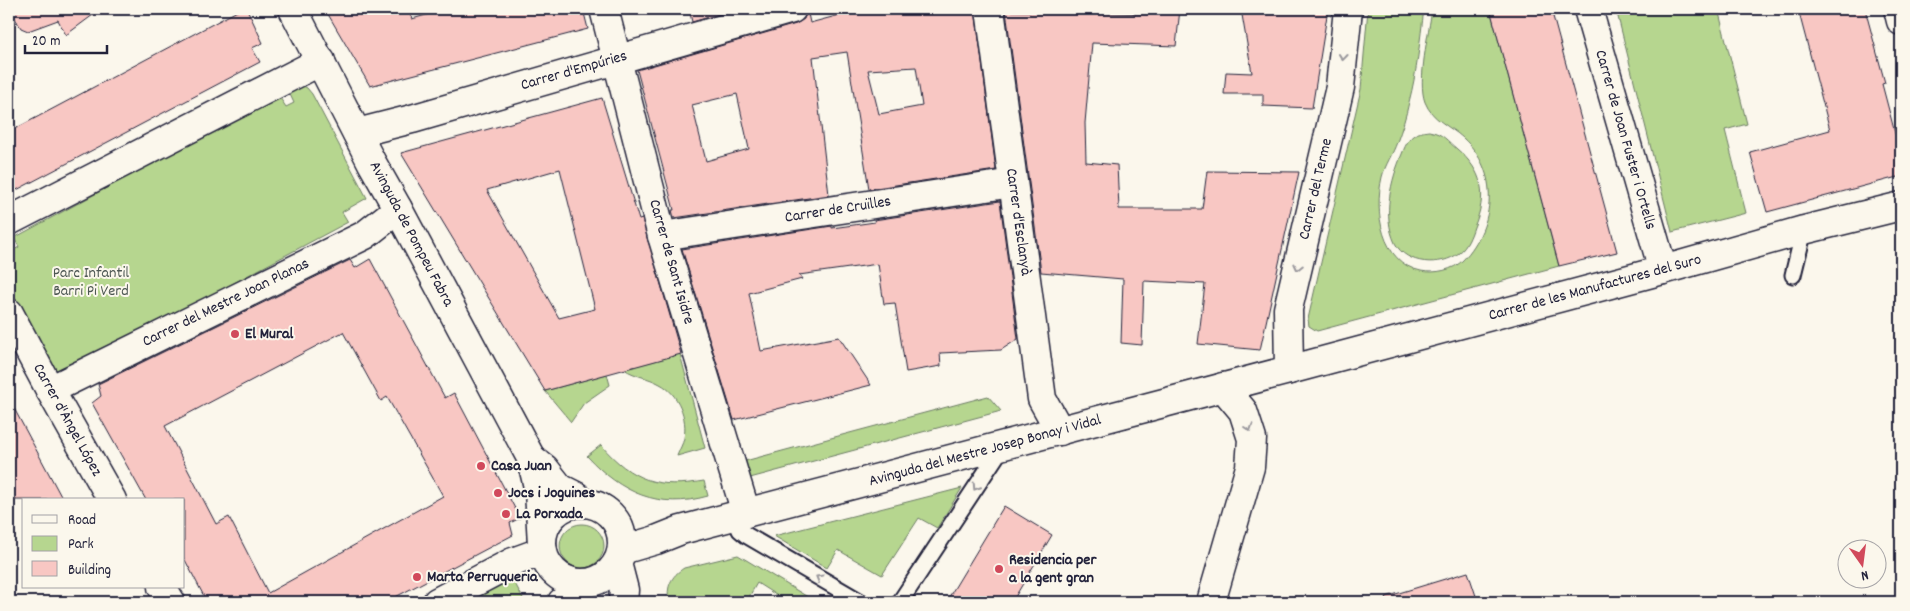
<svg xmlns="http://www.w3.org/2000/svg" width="1910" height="611" viewBox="0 0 1910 611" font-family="Dekko,sans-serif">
	<rect width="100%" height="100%" fill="#fbf7ec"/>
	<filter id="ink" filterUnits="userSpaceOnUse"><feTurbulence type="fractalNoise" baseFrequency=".02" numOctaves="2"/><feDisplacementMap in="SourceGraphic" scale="10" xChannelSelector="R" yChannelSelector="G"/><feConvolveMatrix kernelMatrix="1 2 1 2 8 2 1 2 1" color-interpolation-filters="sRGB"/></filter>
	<g filter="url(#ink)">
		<!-- green -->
		<g fill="#b6d68f" stroke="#6c7c65">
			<path d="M1368 9H1424C1420 40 1417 72 1409 102 1406 116 1402 129 1397 142 1393 154 1385 165 1382 177 1374 211 1381 263 1421 271 1435 274 1454 270 1463 260 1496 225 1500 171 1463 138 1450 126 1432 120 1425 102 1417 81 1429 32 1432 9H1490L1559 266 1317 331 1309 326 1308 319 1361 89Z"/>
			<path d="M1616 9H1718L1747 124 1725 130 1746 213 1672 232Z"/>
			<path d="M300 84 307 88 312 94 367 198 342 212 348 222 82 364 59 373 54 369 9 288V253L19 247 14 238 278 95 286 107 294 103 287 88Z"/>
			<path d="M1429 131C1444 134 1446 140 1457 149 1483 171 1488 195 1474 227 1471 236 1467 247 1459 253 1441 267 1406 265 1395 243 1382 215 1391 180 1402 154 1404 149 1406 144 1409 140 1414 133 1421 132 1429 131Z"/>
			<path d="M680 354 705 448 677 456C679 450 683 444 684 438 688 418 678 393 660 384 648 377 636 377 624 369Z"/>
			<path d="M607 374 610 385 584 403 571 422 545 391Z"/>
			<path d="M988 396 1001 411 750 478 745 461Z"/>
			<path d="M601 445C632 481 658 489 704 481L708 496C659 510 621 493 587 456Z"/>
			<path d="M962 488 937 528 919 518 882 575 838 550 827 568 774 536Z"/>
			<circle cx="582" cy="546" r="22"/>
			<path d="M738 555 816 602H787L757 583 746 602H669C666 587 671 576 684 568Z"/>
			<path d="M512 578 525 602H465Z"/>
		</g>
		<!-- building -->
		<g fill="#f8c7c3" stroke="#22223b" fill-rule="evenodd">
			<path d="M9 9H101L66 35 58 20 28 31 21 28Z"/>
			<path d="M241 9H247L263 43 252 48 260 62 9 194V132Z"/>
			<path d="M325 9H408L412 19 447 9H583L588 29 370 86Z"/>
			<path d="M689 9H737L692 22Z"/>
			<path d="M807 9 810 23 862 9H975L996 170 869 189 847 52 813 57 829 195 674 218 672 210H674L637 70 796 24 804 19ZM916 67 922 106 879 114 868 70ZM737 94 749 149 706 161 692 105Z"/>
			<path d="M1159 9H1180L1176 46 1092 43 1085 123 1086 162 1117 165 1119 209H1202L1207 171 1299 172 1260 350 1198 344 1205 284 1144 281 1142 345 1121 343 1123 279 1041 272 1006 11 1158 14Z"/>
			<path d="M1241 9H1328L1312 108 1263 106V94H1224L1226 72 1252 73Z"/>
			<path d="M1490 9H1551L1617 252 1559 266Z"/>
			<path d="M1798 9H1865L1885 83 1882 84 1901 156V176L1767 212 1750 152 1830 130Z"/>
			<path d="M602 98 639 220 642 219 681 354 545 391 401 153ZM560 169 595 309 559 318 487 190Z"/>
			<path d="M1000 201 1018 339 1001 350 940 353 941 366 906 372 895 303 884 304 878 264 799 275 802 279 749 293 761 351 839 337 871 385 734 420 682 249 832 226V228L875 222 874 220Z"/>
			<path d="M370 259 445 398 454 393 520 518 510 523 513 535 386 602H207L184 558V500H146L92 403 101 396 98 384 350 260 355 268ZM343 332 381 401 387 397 443 496 268 593 229 517 216 524 165 426Z"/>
			<path d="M9 399 63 500H9Z"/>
			<path d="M1004 506 1052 535 1012 602H946Z"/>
			<path d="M1468 572 1478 602H1387L1386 597Z"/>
		</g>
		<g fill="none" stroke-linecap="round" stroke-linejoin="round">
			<!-- lane casing -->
			<g stroke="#22223b" stroke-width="19">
				<g id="lane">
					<path d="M1793 275 1804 230"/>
					<path d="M746 513 737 523 740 530 746 535 861 602"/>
					<path d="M900 602 1003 446"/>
				</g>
			</g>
			<!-- street casing -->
			<g stroke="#22223b" stroke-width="31">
				<g id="street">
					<path d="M604 9 662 236 746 513"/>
					<path d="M990 9 1042 399 1060 431"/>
					<path d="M1588 9 1663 270"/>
					<path d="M1898 9 1901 21"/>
					<path d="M357 133 412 119 792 9"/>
					<path d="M9 221 321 61"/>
					<path d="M662 236 1013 183"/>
					<path d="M9 313 50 390 112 500"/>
					<path d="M1289 370 1663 270 1804 230 1901 206"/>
					<path d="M50 390 365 235 398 209"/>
					<path d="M162 587 171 602"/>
					<path d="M437 602 513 562 543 551"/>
					<path d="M562 602 570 598 567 580"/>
					<path d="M1211 602 1250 467 1252 439 1243 411 1223 387"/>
				</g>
			</g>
			<!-- secondary casing -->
			<g stroke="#22223b" stroke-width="31">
				<g id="secondary">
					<path d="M293 9 372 163 398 209 531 458 539 491 542 544"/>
					<path d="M531 458 545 469 560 488 576 496 583 503"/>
					<circle cx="582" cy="543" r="40"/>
					<path d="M622 550 656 540 681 530 1289 370 1288 309 1340 87 1348 9"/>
					<path d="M617 563 624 590 623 602"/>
				</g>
			</g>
			<!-- lane -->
			<use href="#lane" stroke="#fbf7ec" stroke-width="15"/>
			<!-- street -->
			<use href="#street" stroke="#fbf7ec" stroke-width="28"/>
			<!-- secondary -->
			<use href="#secondary" stroke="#fbf7ec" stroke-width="28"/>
		</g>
		<!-- one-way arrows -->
		<defs><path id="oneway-chevron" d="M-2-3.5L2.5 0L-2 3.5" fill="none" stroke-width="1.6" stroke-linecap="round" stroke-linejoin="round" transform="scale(1.25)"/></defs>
		<g stroke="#99979c">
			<use href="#oneway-chevron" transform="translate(1343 57) rotate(96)"/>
			<use href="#oneway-chevron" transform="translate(1298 267) rotate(103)"/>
			<use href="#oneway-chevron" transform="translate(1249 428) rotate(72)"/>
			<use href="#oneway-chevron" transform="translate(976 487) rotate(123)"/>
			<use href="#oneway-chevron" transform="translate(819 578) rotate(-150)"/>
		</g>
	</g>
	<!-- markers -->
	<g fill="#d1495b" stroke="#fbf7ec" stroke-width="2">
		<circle cx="235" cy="334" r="5"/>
		<circle cx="481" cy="466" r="5"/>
		<circle cx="498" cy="493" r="5"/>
		<circle cx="506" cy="514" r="5"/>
		<circle cx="999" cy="569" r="5"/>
		<circle cx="417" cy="577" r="5"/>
	</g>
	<g text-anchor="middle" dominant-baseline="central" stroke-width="4" stroke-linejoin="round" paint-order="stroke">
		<!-- street labels -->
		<g font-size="16" fill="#22223b" stroke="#fbf7ec">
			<text transform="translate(574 71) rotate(-16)">Carrer d'Empúries</text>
			<text transform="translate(1625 140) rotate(74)">Carrer de Joan Fuster i Ortells</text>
			<text transform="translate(1316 189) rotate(-77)">Carrer del Terme</text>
			<text transform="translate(838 210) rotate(-9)">Carrer de Cruïlles</text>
			<text transform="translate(1018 222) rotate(82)">Carrer d'Esclanyà</text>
			<text transform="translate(411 234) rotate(62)">Avinguda de Pompeu Fabra</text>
			<text transform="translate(671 262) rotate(74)">Carrer de Sant Isidre</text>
			<text transform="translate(1595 288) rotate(-15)">Carrer de les Manufactures del Suro</text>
			<text transform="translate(226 303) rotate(-26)">Carrer del Mestre Joan Planas</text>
			<text transform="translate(67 420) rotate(61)">Carrer d'Àngel López</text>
			<text transform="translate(985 451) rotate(-15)">Avinguda del Mestre Josep Bonay i Vidal</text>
		</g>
		<!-- park labels -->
		<g font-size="16" fill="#4e5854" stroke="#fbf7ec">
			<text x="91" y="273">Parc Infantil<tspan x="91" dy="18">Barri Pi Verd</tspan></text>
		</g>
		<!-- poi labels -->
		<g font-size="16" font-weight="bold" fill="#22223b" stroke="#fbf7ec" text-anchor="start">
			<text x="245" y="334">El Mural</text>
			<text x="491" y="466">Casa Juan</text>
			<text x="508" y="493">Jocs i Joguines</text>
			<text x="516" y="514">La Porxada</text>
			<text x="1009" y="560">Residencia per<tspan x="1009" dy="18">a la gent gran</tspan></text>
			<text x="427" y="577">Marta Perruqueria</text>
		</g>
	</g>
	<!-- margin -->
	<rect width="1910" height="611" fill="none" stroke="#fbf7ec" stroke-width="30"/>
	<rect x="15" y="15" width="1880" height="581" fill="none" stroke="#22223b" stroke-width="2" filter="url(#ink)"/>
	<!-- legend -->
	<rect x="22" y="498" width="162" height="90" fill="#fbf7ec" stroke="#a4a2a5"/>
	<rect x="32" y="515" width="25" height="8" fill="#fbf7ec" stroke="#a4a2a5"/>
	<text x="68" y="524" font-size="15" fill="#22223b">Road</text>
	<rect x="32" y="536" width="25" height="15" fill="#b6d68f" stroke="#a4a2a5"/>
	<text x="68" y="548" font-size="15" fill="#22223b">Park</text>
	<rect x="32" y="561" width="25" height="15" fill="#f8c7c3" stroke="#a4a2a5"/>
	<text x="68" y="574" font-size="15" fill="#22223b">Building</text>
	<!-- north arrow -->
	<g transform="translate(1862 564) rotate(166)"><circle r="24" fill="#fbf7ec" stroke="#a4a2a5"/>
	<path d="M0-4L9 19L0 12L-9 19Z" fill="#d1495b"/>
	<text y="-8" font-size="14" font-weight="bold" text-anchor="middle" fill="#22223b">N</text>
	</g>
	<!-- scale -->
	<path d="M25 45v8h82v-8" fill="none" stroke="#22223b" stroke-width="2.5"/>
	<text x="32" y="45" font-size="15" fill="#22223b" stroke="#fbf7ec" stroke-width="4" paint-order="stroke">20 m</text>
</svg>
